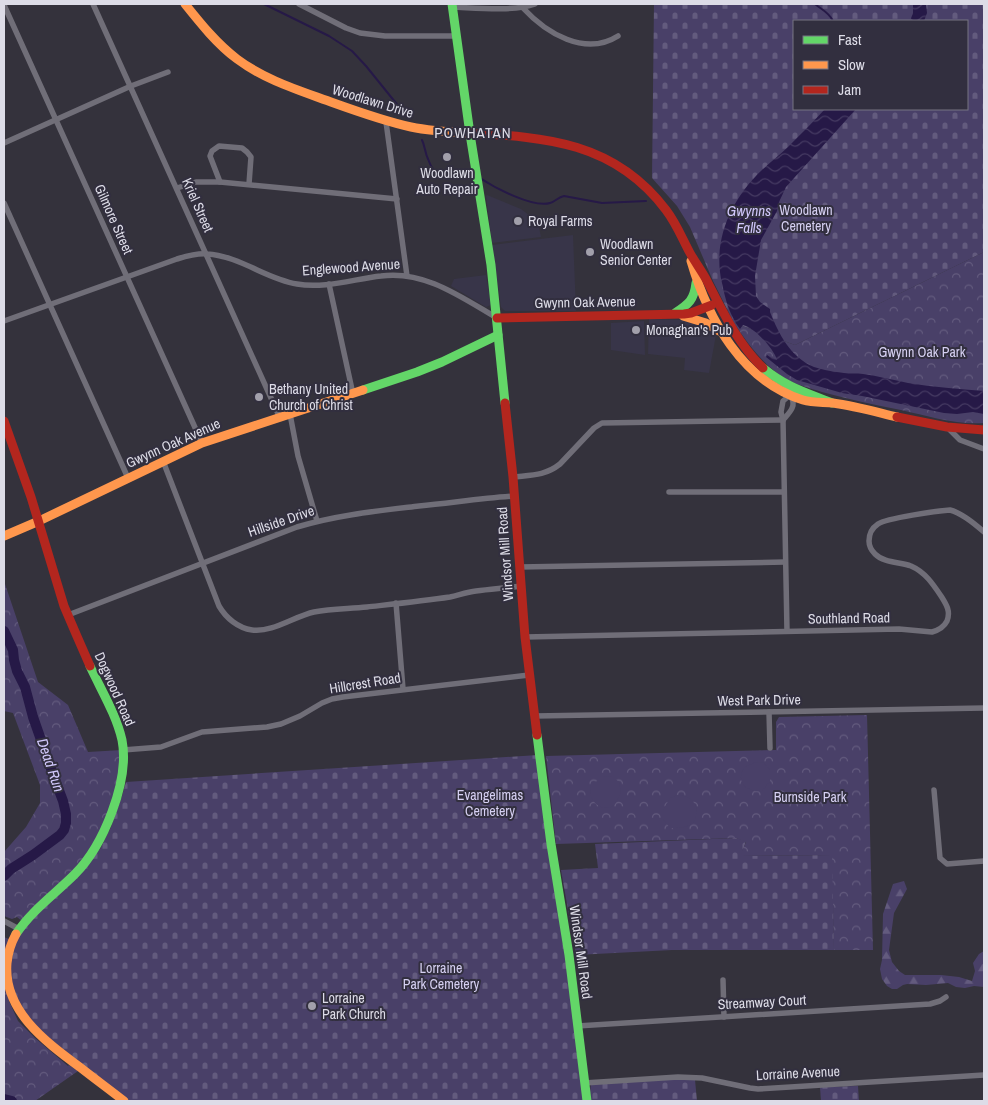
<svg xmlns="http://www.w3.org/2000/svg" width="988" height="1105" viewBox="0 0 988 1105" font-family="'Archivo Narrow',sans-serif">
	<defs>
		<pattern id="forest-firs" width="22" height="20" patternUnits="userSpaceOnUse" patternTransform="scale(1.25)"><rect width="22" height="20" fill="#494068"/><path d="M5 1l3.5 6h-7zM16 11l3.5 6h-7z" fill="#635b7e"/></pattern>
		<pattern id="cemetery-stones" width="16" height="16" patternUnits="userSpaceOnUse" patternTransform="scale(1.25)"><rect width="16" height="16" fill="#494068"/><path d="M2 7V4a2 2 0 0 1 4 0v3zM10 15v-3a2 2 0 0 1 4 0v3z" fill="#635b7e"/></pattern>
		<pattern id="park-crowns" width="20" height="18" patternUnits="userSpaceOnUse" patternTransform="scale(1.25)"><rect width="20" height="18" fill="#494068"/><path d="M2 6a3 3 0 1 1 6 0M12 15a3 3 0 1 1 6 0" fill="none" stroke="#635b7e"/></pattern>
		<pattern id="water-waves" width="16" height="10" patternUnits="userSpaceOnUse" patternTransform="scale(1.25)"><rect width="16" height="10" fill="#261947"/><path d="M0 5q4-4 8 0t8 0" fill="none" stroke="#453a62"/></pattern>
	</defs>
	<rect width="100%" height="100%" fill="#34323c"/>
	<!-- built -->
	<g fill="#383549">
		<path d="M487 195 521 209 538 222 541 237 492 243 486 196Z"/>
		<path d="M573 235 576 311H505L501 307 492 245Z"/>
		<path d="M486 275 491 305 486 307 451 286 454 279Z"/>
		<path d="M649 319 682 320 708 329 716 335 709 373 684 370 685 358 648 354Z"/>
		<path d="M644 321 645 355 611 350V323Z"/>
	</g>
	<!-- forest -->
	<path fill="url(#forest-firs)" d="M904 881 907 889 894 913 889 950 892 962 899 971 905 975H941L959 977 972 981 975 971 973 963 979 954 984 951V987L974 986 965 988 956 987 948 983 926 985 907 984 903 985 897 989H892L887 986 882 979 880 969 882 960 883 914 893 884Z"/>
	<!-- cemetery -->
	<g fill="url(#cemetery-stones)" fill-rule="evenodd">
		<path d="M654 4H984V252L795 345 734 323 713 281 690 227 677 206 652 178ZM794 21H967V109H794Z"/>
		<path d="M538 755 566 955 584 1101H128L40 1031 19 1006 10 981 9 958 21 930 100 849 111 827 122 796 126 782Z"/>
		<path d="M736 838 746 841 741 856 833 855 834 950H672L576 955 561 870 598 868 595 844Z"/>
		<path d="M678 1079 695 1080 697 1101H591L590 1092 591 1084Z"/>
		<path d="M858 1086 859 1101H821L820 1087Z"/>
	</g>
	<!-- park -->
	<g fill="url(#park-crowns)">
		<path d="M984 252V423C956 425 928 416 901 410 874 405 848 399 822 392 810 388 797 385 786 379 764 366 748 344 734 323L795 345Z"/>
		<path d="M4 581 38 682 68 705 88 752 122 750 120 780 94 850 23 922 17 917 12 919 4 916V852L26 827 40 803V785L13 713 4 711Z"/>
		<path d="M867 715 873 950H834L832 855 740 856 746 842 736 838 556 844 546 756 776 750V722L779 717Z"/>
		<path d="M4 931V937L11 940 9 1001 18 1021 35 1038 68 1066 69 1065 78 1071 35 1101H4Z"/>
	</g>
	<!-- pitch -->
	<g fill="#494068">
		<path d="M756 762 764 763 770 770V781L762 791C753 792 740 788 741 776 741 773 742 770 744 768 747 765 752 764 756 762Z"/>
		<path d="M612 776 619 782 621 793C619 796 617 801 615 804 604 815 586 801 591 785L603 777Z"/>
		<path d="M678 795C690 795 699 804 696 816 696 818 694 822 693 823 687 828 677 828 670 828L663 819V810L670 798Z"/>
	</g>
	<!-- water -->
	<g fill="url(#water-waves)">
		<path d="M913 4H926L927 13 924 21H910L913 13Z"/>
		<path d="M825 109H856L786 187 779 202 777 211 761 240 755 276 756 296 760 302 770 309V312C779 334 790 357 814 367 823 370 835 372 844 373 850 374 857 373 863 374 878 376 893 380 908 383 933 387 959 389 984 391V414L973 412 957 414 944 413 862 396 842 393 797 380 787 374 766 357 767 355 777 360C774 349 754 327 743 325L740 329C730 316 725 299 722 283 712 241 731 199 762 170 770 162 780 155 788 147 800 135 813 122 825 109Z"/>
	</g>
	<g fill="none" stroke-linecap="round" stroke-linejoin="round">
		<!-- stream -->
		<g stroke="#261947" stroke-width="2">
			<path d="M264 4 329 36 352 51 366 66 408 118"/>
			<path d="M815 4C822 10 829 12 833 21"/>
			<path d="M422 140C425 146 425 153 428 159 437 185 453 175 474 176"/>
			<path d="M480 178C495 188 533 208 550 203 555 202 558 197 564 196L602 203 646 201"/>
		</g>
		<!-- river -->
		<g stroke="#261947" stroke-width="10">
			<path d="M4 631 13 650 14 660 17 671 25 687 33 717 54 777 63 801 66 814V823L64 830 60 835 33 855 11 869 4 876"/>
			<path d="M4 1099 12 1101"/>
		</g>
		<!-- street -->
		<g stroke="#706e78" stroke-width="5.5">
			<path d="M93 4 280 418"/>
			<path d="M299 4 346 28 360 33 385 36H456"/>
			<path d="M4 5 202 443"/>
			<path d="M452 7C477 8 513 12 535 4"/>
			<path d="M523 8C546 33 585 57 618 36"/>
			<path d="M386 122 407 276"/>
			<path d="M4 143 131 86 168 72"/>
			<path d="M220 182 210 156 212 151 219 146 242 148 247 152 251 157 249 184"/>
			<path d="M177 188 196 182H220L397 199"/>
			<path d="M4 203 128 478"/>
			<path d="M329 284 353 394"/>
			<path d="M4 321 177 259C187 256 197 253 207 254 240 256 266 279 297 284 324 289 354 279 381 276 424 270 461 297 497 318"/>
			<path d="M290 414 298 456 317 521"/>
			<path d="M783 420C789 413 797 406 791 397"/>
			<path d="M947 427 960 440 984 449"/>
			<path d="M163 461 219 606C226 618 238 628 252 630 272 633 295 616 314 612 332 608 349 609 367 607 394 604 423 601 450 597 459 595 467 592 476 591 491 589 506 588 521 586"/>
			<path d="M513 477C531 475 545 476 560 464L594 428 602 423 783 420"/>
			<path d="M669 492H784"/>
			<path d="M520 567 785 562"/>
			<path d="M396 603 403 689"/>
			<path d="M68 615 297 527C337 515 377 511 419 506 451 503 482 498 514 496"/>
			<path d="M787 631 783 420 781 412 783 401 790 395 791 393"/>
			<path d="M525 637 899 629 932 632C939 630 944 627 947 621 951 611 946 604 941 596 933 584 925 572 911 566 900 562 884 563 875 554 871 550 869 546 869 541 869 534 872 528 878 524 887 518 937 511 950 510 962 513 975 524 984 532"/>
			<path d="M769 712 770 748"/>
			<path d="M535 716 984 708"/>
			<path d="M123 750 161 747 202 732 267 727 281 724 300 716 322 703 332 699 343 697 529 675"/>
			<path d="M934 790 940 858 947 864 984 861"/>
			<path d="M4 921 19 929"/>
			<path d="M723 980 724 1017"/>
			<path d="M577 1026 930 1004 940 1001 946 997"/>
			<path d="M584 1083 678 1077 702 1078 750 1088 758 1089 984 1075"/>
		</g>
		<!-- fast -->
		<g stroke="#63d668" stroke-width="9">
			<path d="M452 4 470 134 491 265 505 403"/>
			<path d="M675 313C689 304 694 300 696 283"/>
			<path d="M763 368C786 387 804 392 832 403"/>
			<path d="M363 390 417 372 442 362 498 335"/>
			<path d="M537 735 551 844 569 955 587 1101"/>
			<path d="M16 934C32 910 55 894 75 874 103 846 130 781 122 740 116 714 101 690 90 666"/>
		</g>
		<!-- slow -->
		<g stroke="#ff974d" stroke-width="9">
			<path d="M185 4C201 24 217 44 237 59 261 77 289 87 317 97 348 108 379 120 411 127 430 131 449 132 468 133"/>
			<path d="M691 261C708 319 742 381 803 400 813 403 823 402 833 403 855 406 876 412 897 417"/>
			<path d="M683 316 706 323 719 331"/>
			<path d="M4 536 39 521 202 443 363 390"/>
			<path d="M16 934C11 943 8 953 7 963 3 1011 46 1042 81 1068 95 1079 110 1090 124 1101"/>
		</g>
		<!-- jam -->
		<g stroke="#b3261e" stroke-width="9">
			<path d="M468 133C546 137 615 142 666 210 676 223 682 238 690 253 695 262 701 270 706 279 722 310 737 343 763 368"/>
			<path d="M497 318 684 314 691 313 712 305"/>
			<path d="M505 403 513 477 525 637 537 735"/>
			<path d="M897 417 947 427 984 430"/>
			<path d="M4 421 31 497 64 606 76 634 90 666"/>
		</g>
	</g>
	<!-- markers -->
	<g fill="#a2a0ab" stroke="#322f3f" stroke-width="2">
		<circle cx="447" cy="157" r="5"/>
		<circle cx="518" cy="221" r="5"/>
		<circle cx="590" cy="252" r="5"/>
		<circle cx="636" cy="330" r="5"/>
		<circle cx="259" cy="397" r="5"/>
		<circle cx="312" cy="1006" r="5"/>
	</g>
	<g text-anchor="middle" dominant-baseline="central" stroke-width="4" stroke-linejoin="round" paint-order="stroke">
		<!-- street labels -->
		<g font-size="14" fill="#dddce7" stroke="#322f3f">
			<text transform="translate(373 101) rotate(17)">Woodlawn Drive</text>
			<text transform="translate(198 205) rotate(66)">Kriel Street</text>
			<text transform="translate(114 219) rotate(66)">Gilmore Street</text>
			<text transform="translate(351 267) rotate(-4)">Englewood Avenue</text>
			<text transform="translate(585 302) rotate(-1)">Gwynn Oak Avenue</text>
			<text transform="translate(173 443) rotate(-24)">Gwynn Oak Avenue</text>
			<text transform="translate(281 521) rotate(-19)">Hillside Drive</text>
			<text transform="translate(505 554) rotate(-94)">Windsor Mill Road</text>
			<text transform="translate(849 618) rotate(-1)">Southland Road</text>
			<text transform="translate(365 683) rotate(-9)">Hillcrest Road</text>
			<text transform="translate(115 689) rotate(66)">Dogwood Road</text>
			<text transform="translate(759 700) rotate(-1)">West Park Drive</text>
			<text transform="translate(581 952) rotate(82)">Windsor Mill Road</text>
			<text transform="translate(762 1002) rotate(-3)">Streamway Court</text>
			<text transform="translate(798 1073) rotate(-3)">Lorraine Avenue</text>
		</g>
		<!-- poi labels -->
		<g font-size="14" fill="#dddce7" stroke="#322f3f" text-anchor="start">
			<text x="447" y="173" text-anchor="middle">Woodlawn<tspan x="447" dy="16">Auto Repair</tspan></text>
			<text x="528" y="221">Royal Farms</text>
			<text x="600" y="244">Woodlawn<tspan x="600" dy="16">Senior Center</tspan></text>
			<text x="646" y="330">Monaghan's Pub</text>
			<text x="269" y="389">Bethany United<tspan x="269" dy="16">Church of Christ</tspan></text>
			<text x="322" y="998">Lorraine<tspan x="322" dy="16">Park Church</tspan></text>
		</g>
		<!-- park labels -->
		<g font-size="14" fill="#d6d0f2" stroke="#322f3f">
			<text x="806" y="210">Woodlawn<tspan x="806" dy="16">Cemetery</tspan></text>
			<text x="922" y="352">Gwynn Oak Park</text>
			<text x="490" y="795">Evangelimas<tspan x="490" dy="16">Cemetery</tspan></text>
			<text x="810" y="797">Burnside Park</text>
			<text x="441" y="968">Lorraine<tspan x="441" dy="16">Park Cemetery</tspan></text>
		</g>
		<!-- neighbourhood labels -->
		<g font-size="15" letter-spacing="1" fill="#dddce7" stroke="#322f3f">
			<text x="473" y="132">POWHATAN</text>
		</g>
		<!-- water labels -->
		<g font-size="15" font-style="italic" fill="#d0c7fa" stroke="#322f3f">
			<text x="749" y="210">Gwynns<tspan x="749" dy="17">Falls</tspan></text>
			<text transform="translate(51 765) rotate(71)">Dead Run</text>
		</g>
	</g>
	<!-- border -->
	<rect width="988" height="1105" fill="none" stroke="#dddce7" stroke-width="10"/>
	<!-- legend -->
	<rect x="793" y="20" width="175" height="90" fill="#322f3f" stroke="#767482"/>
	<rect x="803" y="36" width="25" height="8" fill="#63d668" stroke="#767482"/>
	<text x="838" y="45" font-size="15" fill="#dddce7">Fast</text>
	<rect x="803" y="61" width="25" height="8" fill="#ff974d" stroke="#767482"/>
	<text x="838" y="70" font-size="15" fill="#dddce7">Slow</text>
	<rect x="803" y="86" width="25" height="8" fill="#b3261e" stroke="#767482"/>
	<text x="838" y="95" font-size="15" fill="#dddce7">Jam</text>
</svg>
